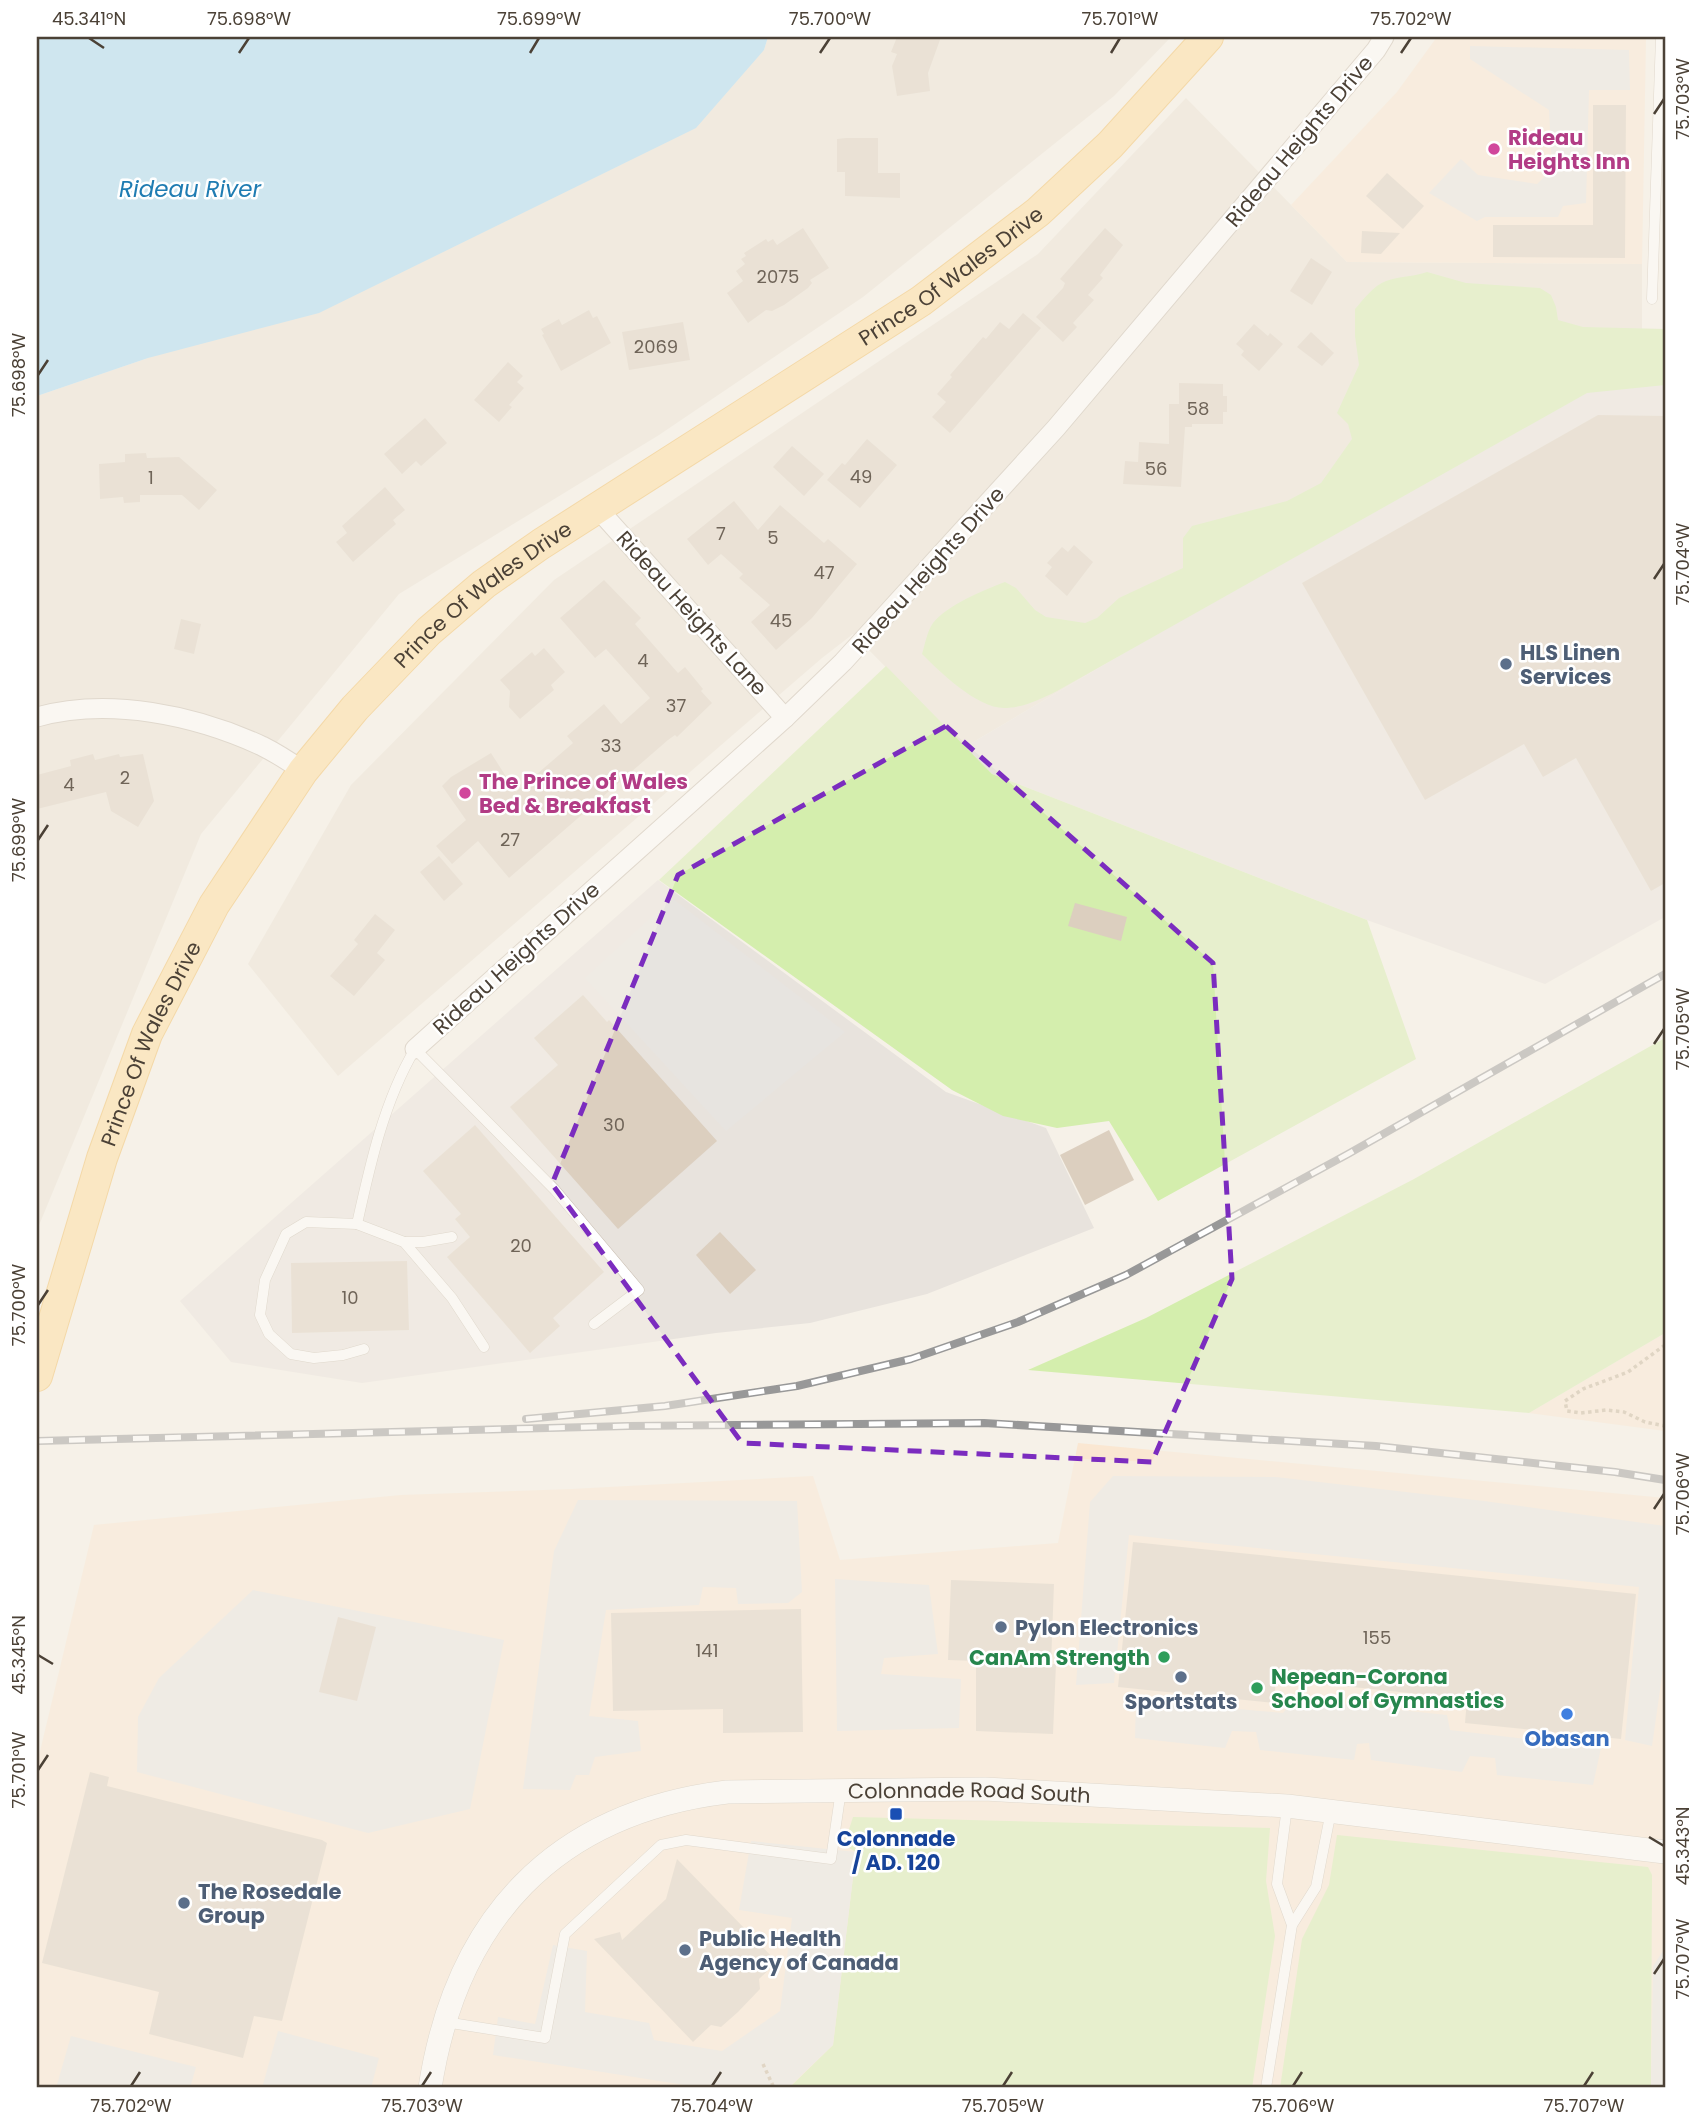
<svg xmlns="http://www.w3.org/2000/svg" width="1702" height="2125" viewBox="0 0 1702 2125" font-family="Poppins,sans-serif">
	<rect width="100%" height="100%" fill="#f6f1e8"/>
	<!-- residential -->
	<g fill="#eae3d6">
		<path d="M768 37H1171L1114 96 863 297 659 435 399 594 201 834 37 1230V396L148 358 764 50Z"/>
		<path d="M1186 98 1347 262 1642 264V382L1586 380 965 747 853 634 822 658 338 1076 248 964 351 785 554 580 1038 254Z"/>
	</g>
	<!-- commercial -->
	<g fill="#fae7d2">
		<path d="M1437 37H1646L1642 264 1347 262 1291 205 1397 92Z"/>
		<path d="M1665 1333V1431L1529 1413Z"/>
		<path d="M1078 1443 1665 1498V2088H37V1764L94 1525 401 1495 572 1489 813 1476 840 1560 1058 1543Z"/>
	</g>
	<!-- industrial -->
	<g fill="#e8e3dd">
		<path d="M1586 380 1665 382V917L1545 984 1367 920 992 774 965 747Z"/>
		<path d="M658 880 946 1092 1046 1128 1094 1228 927 1294 810 1323 716 1333 362 1383 231 1362 180 1301Z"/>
	</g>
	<!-- green -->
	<g fill="#d4eead">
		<path d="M1427 272 1466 283 1540 288 1551 295 1556 307 1558 320 1583 327 1665 329V385L1587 393 1057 691C1041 699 1023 708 1004 708 977 708 940 672 922 654 925 645 927 631 933 623 947 605 984 590 1005 582L1016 588 1035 610 1046 617 1085 623 1097 618 1119 598 1183 568V538L1192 526 1287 501 1321 483 1352 439 1348 424 1337 413 1359 365 1355 336V309C1364 299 1373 286 1386 281 1399 276 1414 277 1427 272Z"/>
		<path d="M886 666 992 774 1367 920 1416 1059 1158 1201 1109 1121 1057 1128 1003 1116 952 1090 659 880Z"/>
		<path d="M1665 1038V1333L1529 1413 1028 1370 1146 1318 1414 1179Z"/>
		<path d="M853 1817 1270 1828 1266 1881 1275 1936 1252 2088H791L790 2087 833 2045 856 1852 844 1845Z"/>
		<path d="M1337 1835 1648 1867 1652 1875 1651 2088H1280L1302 1939 1329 1885Z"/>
	</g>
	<!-- parking -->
	<g fill="#e7e4e0">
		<path d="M1470 46 1629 50 1630 90H1589L1586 203 1563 206 1558 217H1485L1477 221 1429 193 1461 159 1478 175 1537 184 1552 169 1549 110 1470 59Z"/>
		<path d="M672 898 845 1032 726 1131 585 978Z"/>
		<path d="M1113 1476 1276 1477 1484 1501 1665 1526V1655L1652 1746 1625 1740 1639 1587 1129 1535 1114 1683 1076 1685 1090 1502Z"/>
		<path d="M578 1500 797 1501 802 1592 788 1603 738 1604 736 1588 703 1587 699 1605 606 1610 589 1716 638 1721 641 1751 595 1757 589 1775H576L570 1790 523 1789 554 1551Z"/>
		<path d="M835 1579 929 1585 938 1654 884 1658 881 1674 961 1679 959 1728 837 1731Z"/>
		<path d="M253 1590 504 1640 470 1809 368 1833 137 1772 138 1717 159 1678Z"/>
		<path d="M1295 1699 1447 1715 1450 1730 1601 1748 1593 1785 1497 1775 1495 1758 1470 1756 1462 1772 1371 1760 1369 1743 1357 1744 1354 1760 1260 1750 1256 1732 1232 1731 1225 1748 1135 1738 1136 1700 1283 1713Z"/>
		<path d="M751 1841 856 1852 833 2045 788 2088H704L493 2055 498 2017 535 2024 553 1945 587 1951 585 2012 649 2023 654 2040 722 2051 780 2011 792 1918 739 1910Z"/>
		<path d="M1665 1948V2088H1651L1653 1966Z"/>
		<path d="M278 2031 379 2058 371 2088H262Z"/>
		<path d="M71 2036 196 2067 190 2088H56Z"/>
	</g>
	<!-- water -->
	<path fill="#9fd9f9" d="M37 37H768L764 50 696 128 319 313 148 358 37 396Z"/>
	<!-- building -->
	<g fill="#dccfbf">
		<path d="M897 37H941L928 73 930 91 897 96 892 66 897 54 891 52Z"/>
		<path d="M1593 105H1626L1625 258 1493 257V225H1593Z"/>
		<path d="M846 138H878V173H900V198L845 196V172H837V139Z"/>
		<path d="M1387 173 1424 206 1403 229 1366 196Z"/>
		<path d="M803 228 829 268 810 280 812 283 808 288 784 305 772 311 766 310 748 323 727 293 743 281 736 271 745 264 741 259 746 256 744 253 766 239 768 242 773 239 777 245Z"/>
		<path d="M1105 228 1123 245 1100 275 1103 278 1088 295 1094 300 1073 323 1077 327 1063 342 1036 317 1063 288 1065 283 1060 279Z"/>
		<path d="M1362 231 1400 233 1381 254 1361 253Z"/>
		<path d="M1311 258 1332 272 1312 305 1290 291Z"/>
		<path d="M589 310 593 318 597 316 611 343 561 371 542 335 544 334 541 329 559 319 562 325Z"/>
		<path d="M1023 313 1041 328 950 433 932 417 946 402 937 394 952 377 950 375 983 337 986 339 1000 322 1009 329Z"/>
		<path d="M683 322 690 360 629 370 622 332Z"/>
		<path d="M1254 324 1268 336 1270 333 1283 344 1259 371 1241 355 1244 351 1236 344Z"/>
		<path d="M1311 332 1334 353 1322 366 1297 347Z"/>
		<path d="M508 362 523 376 517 382 524 388 509 405 512 407 499 422 474 400Z"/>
		<path d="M1179 383 1223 384V396H1227V412H1223V424H1192V427H1185L1181 487 1123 484 1125 461 1138 462 1139 442 1169 444V404H1179Z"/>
		<path d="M1598 415 1665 416V883L1651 891 1576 758 1543 777 1524 744 1425 800 1302 583Z"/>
		<path d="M425 418 447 443 421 466 416 461 402 474 384 454Z"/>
		<path d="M867 439 897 465 860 508 827 480 842 463 845 465Z"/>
		<path d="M792 446 824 474 804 496 773 467Z"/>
		<path d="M146 453 147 458 179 457 217 490 199 510 182 495H140V502L124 503 123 497 100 499 99 464 125 462V454Z"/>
		<path d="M385 487 405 510 393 520 396 524 353 562 336 542 347 533 342 526Z"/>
		<path d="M734 501 758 530 780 505 824 543 828 539 857 564 812 618 776 650 751 622 770 605 739 578 743 574 721 554 708 565 687 539Z"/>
		<path d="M1074 545 1093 562 1067 596 1045 576 1052 567 1047 563 1062 547 1068 552Z"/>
		<path d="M604 580 641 618 635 624 678 673 685 667 703 689 701 691 712 703 677 737 675 735 668 740 509 878 478 841 452 864 436 846 466 820 442 786 451 777 491 753 516 792 573 743 567 736 604 704 621 724 650 698 606 649 595 658 560 618Z"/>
		<path d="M181 619 201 624 194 654 174 649Z"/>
		<path d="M544 648 565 672 551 685 554 690 520 719 509 707 510 691 500 680 532 652 535 656Z"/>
		<path d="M93 754 95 760 119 754 120 757 143 754 154 801 138 827 111 811 106 792 37 809V775L71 766 70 760Z"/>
		<path d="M439 856 463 884 444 901 420 872Z"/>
		<path d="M1075 903 1127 917 1121 941 1068 926Z"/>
		<path d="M375 914 395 930 377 953 385 960 354 996 330 976 358 944 354 940Z"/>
		<path d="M583 995 607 1022 609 1020 717 1141 618 1229 510 1107 558 1065 534 1038Z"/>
		<path d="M475 1125 604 1272 553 1318 560 1326 530 1353 447 1257 470 1237 455 1219 461 1214 423 1171Z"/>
		<path d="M1109 1130 1134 1180 1085 1205 1060 1155Z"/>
		<path d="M720 1232 756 1270 730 1294 696 1255Z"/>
		<path d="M407 1261 409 1330 292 1333 291 1263Z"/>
		<path d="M1133 1542 1636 1594 1621 1739 1465 1723 1467 1699 1276 1679 1274 1703 1118 1687Z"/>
		<path d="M951 1580 1054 1584 1051 1664H1056L1053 1734 976 1731V1661L948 1660Z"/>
		<path d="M801 1609 803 1732 723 1733V1709L613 1711 611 1613Z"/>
		<path d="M338 1617 376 1627 357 1701 319 1692Z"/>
		<path d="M90 1772 109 1777 107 1786 322 1840 327 1843 282 2021 254 2016 243 2058 149 2034 159 1992 42 1963Z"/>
		<path d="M677 1859 777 1962 759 1979 760 1989 738 2012 721 2027 711 2025 693 2042 594 1939 620 1932 622 1940 666 1899Z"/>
	</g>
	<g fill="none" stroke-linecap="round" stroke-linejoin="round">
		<!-- service casing -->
		<g stroke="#c6bbad" stroke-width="11">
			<g id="service">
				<path d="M1652 299 1661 37"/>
				<path d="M357 1224 306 1222 286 1234 265 1280 260 1315 269 1334 291 1354 314 1358 343 1355 364 1349"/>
				<path d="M404 1242H423L452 1237"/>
				<path d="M484 1347 452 1298 404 1242 357 1224C370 1165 384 1101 415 1049L555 1190 639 1290 594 1324"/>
				<path d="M1287 1807 1277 1884 1292 1925"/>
				<path d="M445 2022 545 2038 565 1934 661 1845 686 1840 831 1859 841 1790"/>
				<path d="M1266 2088 1292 1925 1316 1887 1331 1811"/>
			</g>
		</g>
		<!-- minor casing -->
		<g stroke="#c6bbad" stroke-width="21">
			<g id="minor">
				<path d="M598 509 785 718"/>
				<path d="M37 717C109 697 195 715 262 746 276 753 290 762 303 771"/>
				<path d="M415 1049 785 718 843 662 1056 428 1376 50 1384 37"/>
			</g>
		</g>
		<!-- tertiary casing -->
		<g stroke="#c6bbad" stroke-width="24">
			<g id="tertiary">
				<path id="s1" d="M430 2088C456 1919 554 1813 727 1792L985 1789 1287 1806 1665 1852"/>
			</g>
		</g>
		<!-- primary casing -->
		<g stroke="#f1bc5b" stroke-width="32">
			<g id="primary">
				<path id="s2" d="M37 1376 102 1158 147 1034 214 905 303 771 355 708 429 631 484 584 541 544 921 301 1038 212 1110 145 1208 37"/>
			</g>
		</g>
		<!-- path -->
		<g stroke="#c6b499" stroke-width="3.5" stroke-dasharray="3.5 3.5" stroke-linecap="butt">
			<path d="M1665 1345 1628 1372 1583 1389 1565 1401 1567 1411 1581 1413 1606 1410 1624 1412 1645 1422 1665 1426"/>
			<path d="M763 2064 774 2088"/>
		</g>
		<!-- service -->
		<use href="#service" stroke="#fff" stroke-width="10"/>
		<!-- minor -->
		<use href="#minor" stroke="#fff" stroke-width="19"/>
		<!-- tertiary -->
		<use href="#tertiary" stroke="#fff" stroke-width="23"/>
		<!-- primary -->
		<use href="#primary" stroke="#ffdc98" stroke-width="30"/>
		<!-- rail casing -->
		<g stroke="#989898" stroke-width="8">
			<g id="rail">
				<path d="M526 1419 665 1406 797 1386 911 1359 1018 1322 1126 1275 1348 1154 1665 974"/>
				<path d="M37 1441 628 1426 984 1423 1376 1446 1615 1472 1665 1480"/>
			</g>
		</g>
		<!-- rail -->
		<use href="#rail" stroke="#fff" stroke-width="5" stroke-dasharray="16" stroke-linecap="butt"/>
	</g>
	<!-- marked area -->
	<path d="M0 0H1702V2125H0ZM946 726 1213 963 1232 1279 1152 1462 742 1443 552 1184 678 875Z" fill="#f6f1e8" fill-opacity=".55" fill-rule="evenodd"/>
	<path fill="none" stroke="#7b2cbf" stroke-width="5" stroke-dasharray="14 9" stroke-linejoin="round" d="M946 726 1213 963 1232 1279 1152 1462 742 1443 552 1184 678 875Z"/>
	<!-- ticks -->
	<path fill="none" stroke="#4b4136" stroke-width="2.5" d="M89 38 104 48M239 53 249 38M530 53 539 38M820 53 830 38M1111 53 1120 38M1401 53 1411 38M1654 114 1664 99M38 375 48 360M1654 579 1664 564M38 840 48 825M1654 1044 1664 1029M38 1305 48 1290M1654 1509 1664 1494M38 1655 53 1664M38 1770 48 1755M1649 1837 1664 1846M1654 1974 1664 1959M131 2086 140 2072M422 2086 431 2072M712 2086 721 2072M1003 2086 1012 2072M1293 2086 1302 2072M1584 2086 1593 2072"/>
	<!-- markers -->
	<g fill="#d1479c" stroke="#fff" stroke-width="2.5">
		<circle cx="1494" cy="149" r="7"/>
		<circle cx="465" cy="793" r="7"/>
	</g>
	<g fill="#5c6f8a" stroke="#fff" stroke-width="2.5">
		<circle cx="1506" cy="664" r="7"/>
		<circle cx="1001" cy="1627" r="7"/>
		<circle cx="1181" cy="1677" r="7"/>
		<circle cx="184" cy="1903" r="7"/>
		<circle cx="685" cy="1950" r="7"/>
	</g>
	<g fill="#2e9e5b" stroke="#fff" stroke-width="2.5">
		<circle cx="1164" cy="1657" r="7"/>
		<circle cx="1257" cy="1688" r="7"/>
	</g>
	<circle fill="#3f7fe0" stroke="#fff" stroke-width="2.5" cx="1567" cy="1714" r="7"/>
	<rect fill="#1a4fb4" stroke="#fff" stroke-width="2.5" x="889" y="1807" width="14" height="14" rx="3.5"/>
	<g text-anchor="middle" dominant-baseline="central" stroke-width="5" stroke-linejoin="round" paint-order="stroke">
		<!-- number labels -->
		<g font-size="18" fill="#6f6458">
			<text x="778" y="276">2075</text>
			<text x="656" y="346">2069</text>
			<text x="1198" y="408">58</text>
			<text x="1156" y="468">56</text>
			<text x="861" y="476">49</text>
			<text x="151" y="477">1</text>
			<text x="721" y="533">7</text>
			<text x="773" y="537">5</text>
			<text x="824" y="572">47</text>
			<text x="781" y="620">45</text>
			<text x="643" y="660">4</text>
			<text x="676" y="705">37</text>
			<text x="611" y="745">33</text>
			<text x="125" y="777">2</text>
			<text x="69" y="784">4</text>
			<text x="510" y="839">27</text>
			<text x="614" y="1124">30</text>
			<text x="521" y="1245">20</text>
			<text x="350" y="1297">10</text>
			<text x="1377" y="1637">155</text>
			<text x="707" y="1650">141</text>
		</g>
		<!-- hotel labels -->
		<g font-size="21" font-weight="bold" fill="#b23c85" stroke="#fff" text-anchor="start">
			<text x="1508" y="137">Rideau<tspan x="1508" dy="24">Heights Inn</tspan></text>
			<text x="479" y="781">The Prince of Wales<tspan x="479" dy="24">Bed &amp; Breakfast</tspan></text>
		</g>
		<!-- street labels -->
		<g font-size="21" fill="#4b4136" stroke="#fff">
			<text transform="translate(1299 141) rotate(-50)">Rideau Heights Drive</text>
			<text stroke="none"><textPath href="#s2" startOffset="1486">Prince Of Wales Drive</textPath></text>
			<text transform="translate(928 570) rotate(-48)">Rideau Heights Drive</text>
			<text stroke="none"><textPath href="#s2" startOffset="919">Prince Of Wales Drive</textPath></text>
			<text transform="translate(692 613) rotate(48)">Rideau Heights Lane</text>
			<text transform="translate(516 958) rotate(-42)">Rideau Heights Drive</text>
			<text stroke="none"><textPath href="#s2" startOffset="352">Prince Of Wales Drive</textPath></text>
			<text stroke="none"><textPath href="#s1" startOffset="698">Colonnade Road South</textPath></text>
		</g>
		<!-- service labels -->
		<g font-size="21" font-weight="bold" fill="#4e5e75" stroke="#fff" text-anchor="start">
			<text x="1520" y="652">HLS Linen<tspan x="1520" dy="24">Services</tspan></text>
			<text x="1015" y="1627">Pylon Electronics</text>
			<text x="1181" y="1701" text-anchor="middle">Sportstats</text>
			<text x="198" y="1891">The Rosedale<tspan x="198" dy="24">Group</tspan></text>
			<text x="699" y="1938">Public Health<tspan x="699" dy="24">Agency of Canada</tspan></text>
		</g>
		<!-- leisure labels -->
		<g font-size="21" font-weight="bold" fill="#27864d" stroke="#fff" text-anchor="end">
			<text x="1150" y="1657">CanAm Strength</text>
			<text x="1271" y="1676" text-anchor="start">Nepean-Corona<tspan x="1271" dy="24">School of Gymnastics</tspan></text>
		</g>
		<!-- shop labels -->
		<g font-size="21" font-weight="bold" fill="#366cbe" stroke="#fff">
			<text x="1567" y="1738">Obasan</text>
		</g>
		<!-- transit labels -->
		<g font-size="21" font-weight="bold" fill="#164399" stroke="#fff">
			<text x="896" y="1838">Colonnade<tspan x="896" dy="24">/ AD. 120</tspan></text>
		</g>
		<!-- water labels -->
		<g font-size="23" font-style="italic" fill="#1f7cb2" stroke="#fff">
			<text x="190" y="189">Rideau River</text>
		</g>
	</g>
	<!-- border -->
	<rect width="1702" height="2125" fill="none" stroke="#ffffff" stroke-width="77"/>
	<rect x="38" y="38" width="1626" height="2048" fill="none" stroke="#4b4136" stroke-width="2.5"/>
	<g font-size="18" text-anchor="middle" fill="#4b4136">
		<text x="89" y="25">45.341°N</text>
		<text x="249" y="25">75.698°W</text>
		<text x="539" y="25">75.699°W</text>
		<text x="830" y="25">75.700°W</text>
		<text x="1120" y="25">75.701°W</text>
		<text x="1411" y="25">75.702°W</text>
		<text transform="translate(1683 99) rotate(-90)" y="6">75.703°W</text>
		<text transform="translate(19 375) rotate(-90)" y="6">75.698°W</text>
		<text transform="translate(1683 564) rotate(-90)" y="6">75.704°W</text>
		<text transform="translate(19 840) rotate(-90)" y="6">75.699°W</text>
		<text transform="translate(1683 1029) rotate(-90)" y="6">75.705°W</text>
		<text transform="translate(19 1305) rotate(-90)" y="6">75.700°W</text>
		<text transform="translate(1683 1494) rotate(-90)" y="6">75.706°W</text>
		<text transform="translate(19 1655) rotate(-90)" y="6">45.345°N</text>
		<text transform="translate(19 1770) rotate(-90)" y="6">75.701°W</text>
		<text transform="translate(1683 1846) rotate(-90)" y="6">45.343°N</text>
		<text transform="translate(1683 1959) rotate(-90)" y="6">75.707°W</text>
		<text x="131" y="2112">75.702°W</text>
		<text x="422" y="2112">75.703°W</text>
		<text x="712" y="2112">75.704°W</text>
		<text x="1003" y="2112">75.705°W</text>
		<text x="1293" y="2112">75.706°W</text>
		<text x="1584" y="2112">75.707°W</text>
	</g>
</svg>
